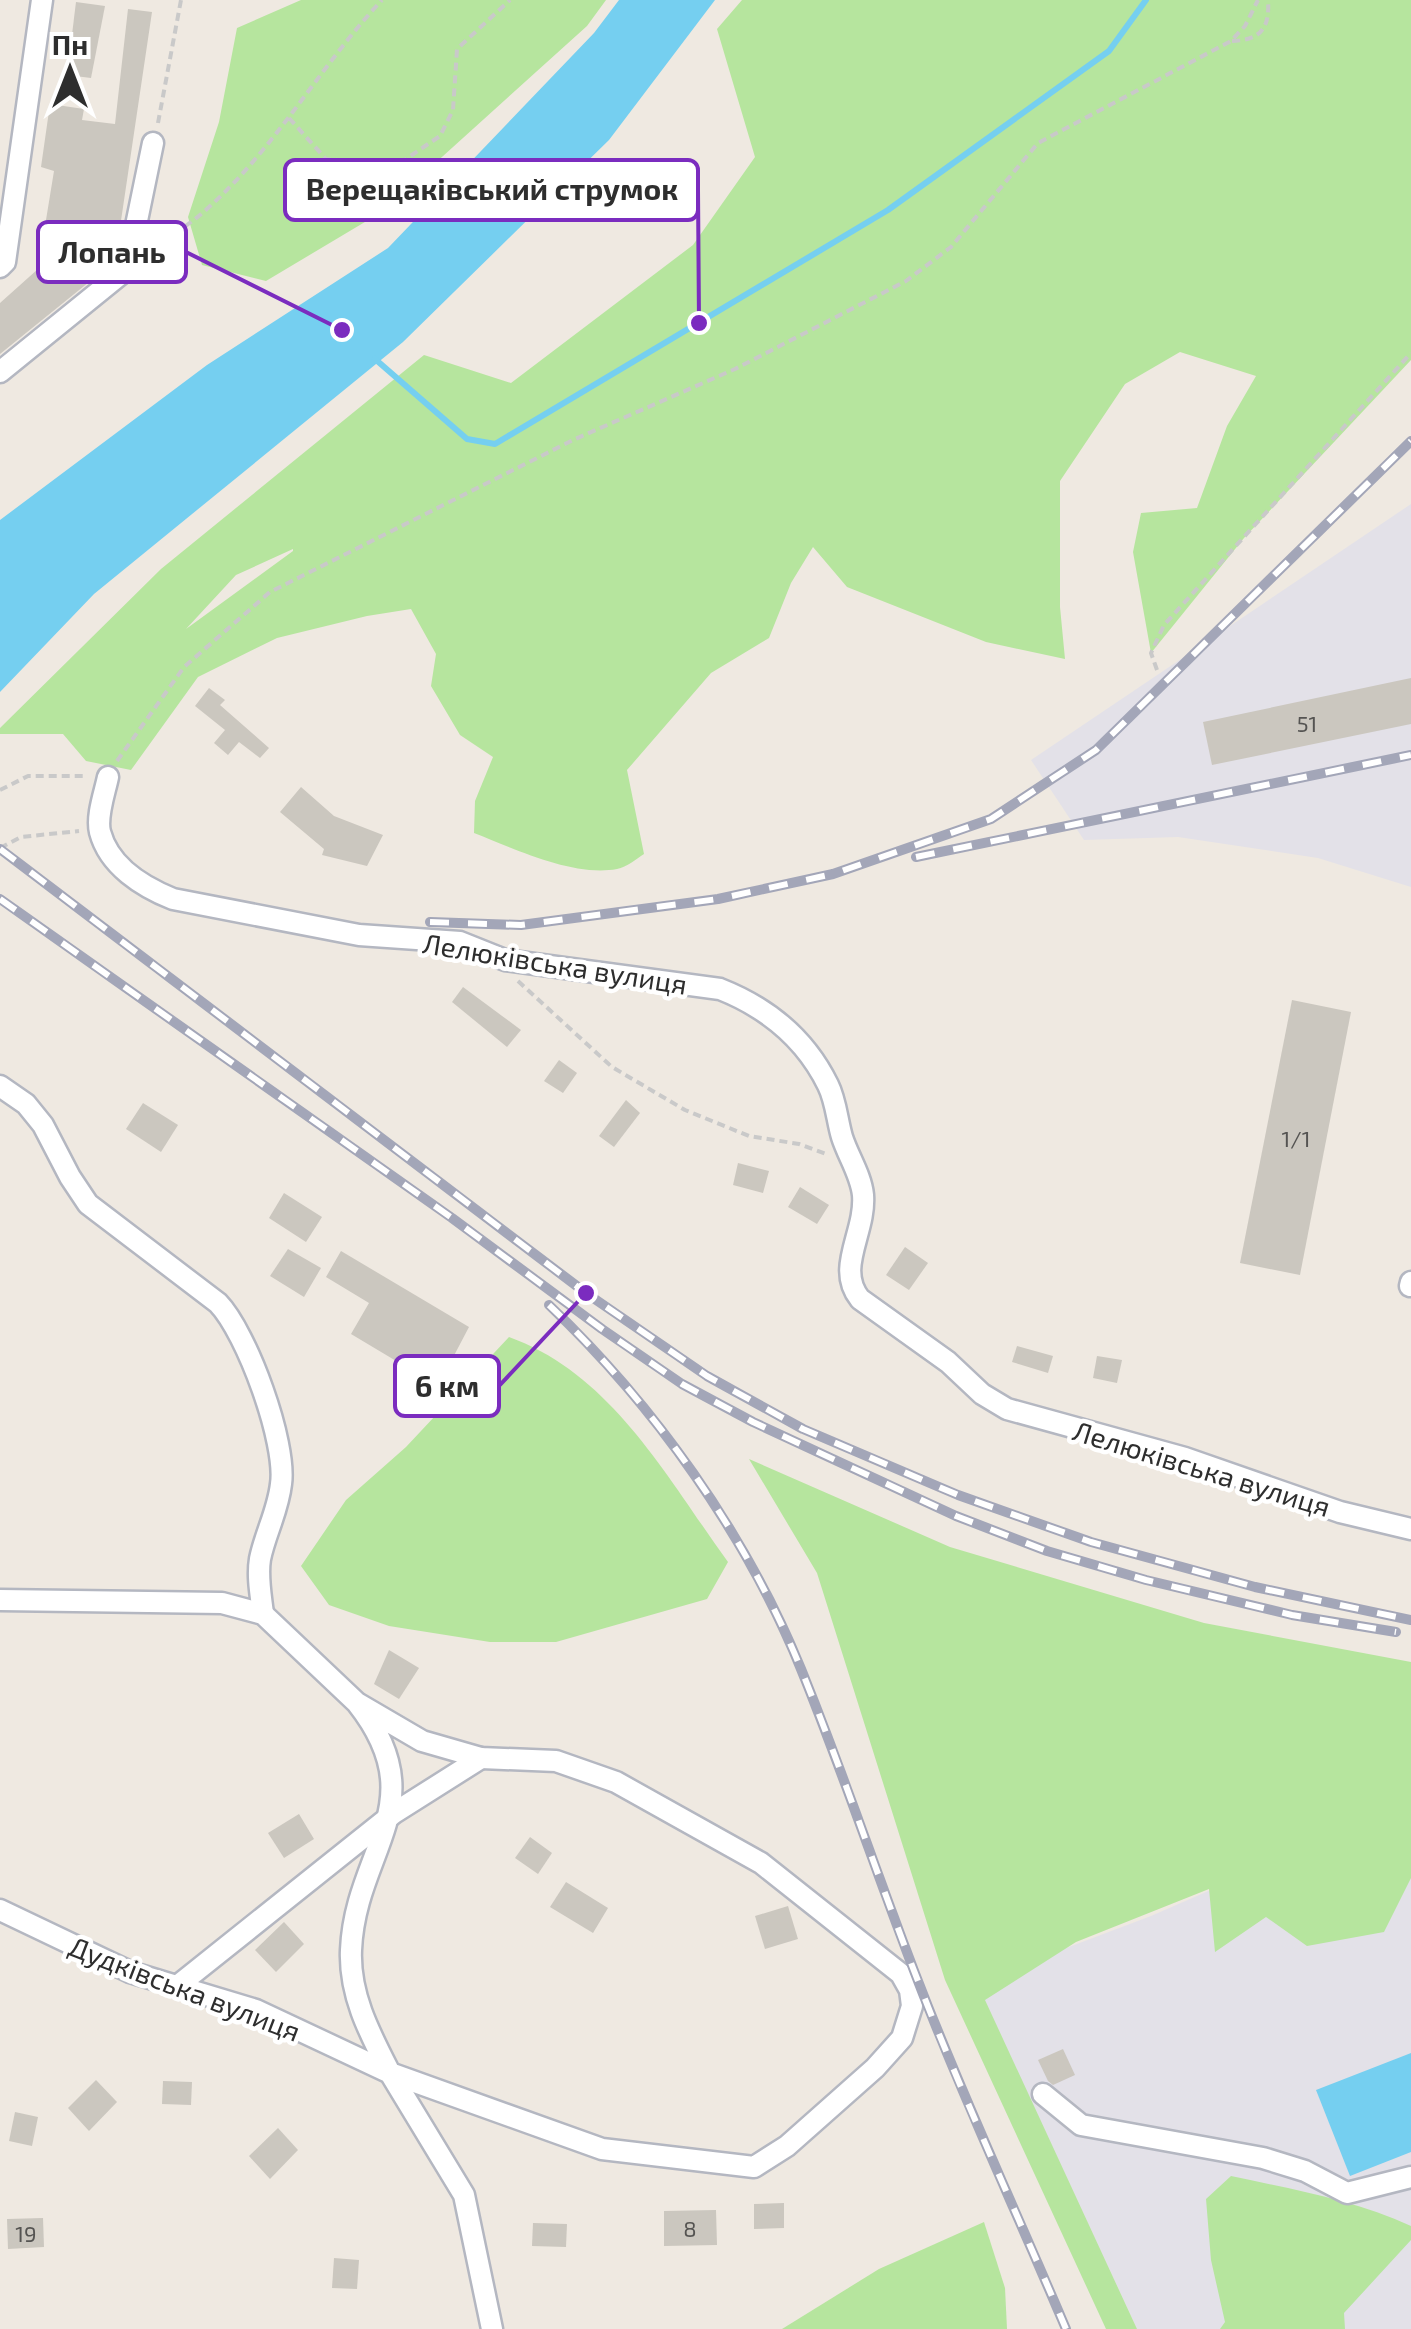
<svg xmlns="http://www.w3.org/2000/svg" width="1411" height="2329" viewBox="0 0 1411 2329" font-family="'Exo 2',sans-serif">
	<rect width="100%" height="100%" fill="#efe9e1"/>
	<!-- industrial -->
	<g fill="#e3e1e8">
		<path d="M1411 504V887L1318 858 1178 837 1084 840 1031 760Z"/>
		<path d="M1411 1833V2329H1137L976 1982 1151 1916 1275 1862Z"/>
	</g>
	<!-- green -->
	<g fill="#b6e59e" fill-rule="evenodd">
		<path d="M301 0H606L587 26 380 213 266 281 202 265 188 217 219 122 237 28Z"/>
		<path d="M742 0H1411V360L1244 538 1151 653 1133 552 1141 513 1197 508 1227 426 1256 376 1180 352 1125 384 1060 481V607L1065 659 986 642 847 587 813 547 791 583 769 638 711 673 627 770 644 854C636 859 627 867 617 869 573 877 515 849 474 833L475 801 493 757 460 735 431 686 436 654 411 609 367 616 277 638 198 677 131 770 86 761 63 734H0V728L161 569 424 355 511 383 693 245 755 157 717 29ZM293 549V551L186 629 236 575Z"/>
		<path d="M509 1337C612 1374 667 1478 728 1562L707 1599 556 1642H490L389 1626 329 1605 301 1566 346 1500 406 1447Z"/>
		<path d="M749 1459 950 1547 1204 1623 1411 1662V1878L1384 1932 1307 1946 1266 1917 1215 1952 1209 1889 1076 1942 985 2000 1137 2329H1106L945 1980 817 1573Z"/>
		<path d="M1231 2176C1291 2189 1355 2200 1411 2226V2240L1344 2313 1345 2329H1220L1225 2322 1211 2260 1206 2199Z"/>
		<path d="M984 2222 1005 2288 1007 2329H782L879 2269Z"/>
	</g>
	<!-- water -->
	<g fill="#75cff0">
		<path d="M619 0H715L609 140 403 342 94 594 0 692V520L207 365 388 248 594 33Z"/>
		<path d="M1411 2053V2152L1350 2176 1316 2090Z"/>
	</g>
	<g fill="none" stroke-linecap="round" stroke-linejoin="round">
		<!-- stream -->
		<path stroke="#75cff0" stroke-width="6" d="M375 359 467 439 495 444 888 210 1109 51 1146 0"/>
	</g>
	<!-- building -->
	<g fill="#cbc7bf">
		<path d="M76 2 105 6 91 78 67 75Z"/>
		<path d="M128 9 152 12 115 261 0 354V303L38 269 54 171 41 167 50 104 84 109 82 120 115 124Z"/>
		<path d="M1411 678V724L1212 765 1203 722Z"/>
		<path d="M209 688 225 700 220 705 269 748 260 758 239 742 228 755 214 743 225 730 195 706Z"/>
		<path d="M301 787 334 816 383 835 367 866 322 855 324 849 280 812Z"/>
		<path d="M463 987 521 1030 507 1047 452 1002Z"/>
		<path d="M1292 1000 1351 1012 1300 1275 1240 1263Z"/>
		<path d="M559 1060 577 1073 563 1093 544 1081Z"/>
		<path d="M626 1100 640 1113 614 1147 599 1136Z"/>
		<path d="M143 1103 178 1125 161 1152 126 1129Z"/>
		<path d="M738 1163 769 1171 763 1193 733 1185Z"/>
		<path d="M800 1187 829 1205 817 1224 788 1207Z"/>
		<path d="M284 1193 322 1217 306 1242 269 1218Z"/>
		<path d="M905 1247 928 1263 909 1290 886 1275Z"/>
		<path d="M288 1249 321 1268 304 1297 270 1276Z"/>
		<path d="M341 1251 469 1327 438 1386 351 1334 369 1303 326 1277Z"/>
		<path d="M1017 1346 1053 1356 1048 1373 1012 1362Z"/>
		<path d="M1097 1356 1122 1360 1117 1383 1093 1378Z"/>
		<path d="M389 1650 419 1668 399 1699 374 1684Z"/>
		<path d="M299 1814 314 1839 284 1858 268 1833Z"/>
		<path d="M530 1837 552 1853 538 1874 515 1858Z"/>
		<path d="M566 1882 608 1908 593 1933 550 1907Z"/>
		<path d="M788 1906 798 1939 765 1949 755 1916Z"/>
		<path d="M284 1922 304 1944 276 1972 255 1950Z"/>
		<path d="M1063 2049 1075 2075 1053 2085 1048 2081 1038 2060Z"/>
		<path d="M96 2080 117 2102 89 2131 68 2108Z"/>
		<path d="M163 2081 192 2082 191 2105 162 2104Z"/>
		<path d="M15 2112 38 2117 32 2146 9 2141Z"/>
		<path d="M278 2128 298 2150 270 2179 249 2156Z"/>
		<path d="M784 2203V2228L754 2229V2204Z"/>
		<path d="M716 2210 717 2245 664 2246V2211Z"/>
		<path d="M43 2218 44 2247 8 2249 7 2219Z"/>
		<path d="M533 2223 567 2224 566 2247 532 2246Z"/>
		<path d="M334 2258 359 2260 357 2289 332 2288Z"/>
	</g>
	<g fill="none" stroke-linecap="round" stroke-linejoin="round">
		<!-- minor casing -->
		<g stroke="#b4b7c1" stroke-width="25">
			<g id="minor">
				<path d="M0 267 5 262 42 0"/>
				<path d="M0 372 127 269 153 143"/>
				<path d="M108 777C105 792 96 816 100 832 109 866 143 887 173 899L359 935 460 942 505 960 720 989C768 1008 805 1038 828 1085 836 1101 837 1120 842 1137 848 1156 861 1175 863 1195 866 1233 835 1268 860 1299L948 1362 982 1394 1007 1409 1185 1458 1340 1512 1411 1529"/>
				<path d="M0 1086 26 1104 43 1125 70 1177 88 1204 218 1303C247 1333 287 1443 281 1484 278 1511 265 1534 260 1559 257 1577 261 1596 263 1614"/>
				<path d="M1410 1286 1411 1282"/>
				<path d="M0 1600 222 1603 263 1614 357 1703 422 1741 481 1758 556 1761 616 1782 761 1863 901 1974 910 1990 912 2006 902 2038 875 2068 787 2146 754 2167 602 2149 390 2073C370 2034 349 1995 351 1950 355 1850 436 1803 357 1703"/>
				<path d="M0 1910 130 1972 256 2010 390 2073 464 2195 492 2329"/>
				<path d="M176 1987 394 1813 481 1758"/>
				<path d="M1043 2094 1081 2125 1263 2158 1305 2171 1347 2193 1411 2177"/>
			</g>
		</g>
		<!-- path -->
		<g stroke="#c9c9c9" stroke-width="4" stroke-dasharray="8 5" stroke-linecap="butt">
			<path d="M1232 41C1260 40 1270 29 1268 0"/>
			<path d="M289 118 326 159 397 165 440 136 453 110 457 49 510 0"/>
			<path d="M158 123 181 0"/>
			<path d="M153 249C172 235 192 223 209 207 276 147 321 65 382 0"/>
			<path d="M1157 670 1151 653 1164 625 1411 353"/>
			<path d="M117 761 184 667 270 592 573 440 735 369 906 281 951 247 1038 143 1231 41 1245 26 1258 0"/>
			<path d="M0 790 28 776H87"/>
			<path d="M0 848 21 837 79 831"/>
			<path d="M518 981 612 1067 685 1110 749 1136 799 1144 826 1154"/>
		</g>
		<!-- minor -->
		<use href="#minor" stroke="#fff" stroke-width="20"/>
		<!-- rail casing -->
		<g stroke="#a3a6b8" stroke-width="10">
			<g id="rail">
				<path d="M0 849 586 1293 707 1376 803 1429 958 1495 1091 1542 1255 1587 1411 1620"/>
				<path d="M916 857 1411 755"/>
				<path d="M0 899 452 1218 602 1329 682 1384 753 1422 956 1516 1047 1551 1146 1580 1292 1615 1396 1632"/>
				<path d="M430 922 521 925 718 899 833 874 991 819 1096 750 1411 441"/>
				<path d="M549 1305C654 1405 746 1534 801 1669 843 1772 878 1878 918 1981 963 2098 1017 2213 1066 2329"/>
			</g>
		</g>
		<!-- rail -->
		<use href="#rail" stroke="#fff" stroke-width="6" stroke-dasharray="19" stroke-linecap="butt"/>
	</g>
	<g text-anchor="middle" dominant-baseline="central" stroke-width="9" stroke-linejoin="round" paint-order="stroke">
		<!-- number labels -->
		<g font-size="22" fill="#555452">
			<text x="1307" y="723">51</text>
			<text x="1296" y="1138">1/1</text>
			<text x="690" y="2228">8</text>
			<text x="26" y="2233">19</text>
		</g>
		<!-- street labels -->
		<g font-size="28" fill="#2e2e2e" stroke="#fff">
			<text transform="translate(555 963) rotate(9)">Лелюківська вулиця</text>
			<text transform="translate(1202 1468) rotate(17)">Лелюківська вулиця</text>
			<text transform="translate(185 1988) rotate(21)">Дудківська вулиця</text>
		</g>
	</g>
	<!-- callouts -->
	<path fill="none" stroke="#7b2cbf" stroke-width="4" d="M699 323L698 190M342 330L186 252M586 1293L499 1386"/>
	<g fill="#7b2cbf" stroke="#fff" stroke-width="4">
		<circle cx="699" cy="323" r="10"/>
		<circle cx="342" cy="330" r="10"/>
		<circle cx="586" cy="1293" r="10"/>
	</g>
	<g fill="#fff" stroke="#7b2cbf" stroke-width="4">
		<rect x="285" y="160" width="413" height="60" rx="10"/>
		<rect x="38" y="222" width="148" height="60" rx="10"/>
		<rect x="395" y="1356" width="104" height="60" rx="10"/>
	</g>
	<g font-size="30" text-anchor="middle" font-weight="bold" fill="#2e2e2e">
		<text x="492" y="200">Верещаківський струмок</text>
		<text x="112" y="263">Лопань</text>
		<text x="447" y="1397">6 км</text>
	</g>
	<!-- north arrow -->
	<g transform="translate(70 70)" stroke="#ffffff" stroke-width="8" paint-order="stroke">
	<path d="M0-8L18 38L0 25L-18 38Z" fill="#2e2e2e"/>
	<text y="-15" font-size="28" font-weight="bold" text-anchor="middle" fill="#2e2e2e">Пн</text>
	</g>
</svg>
